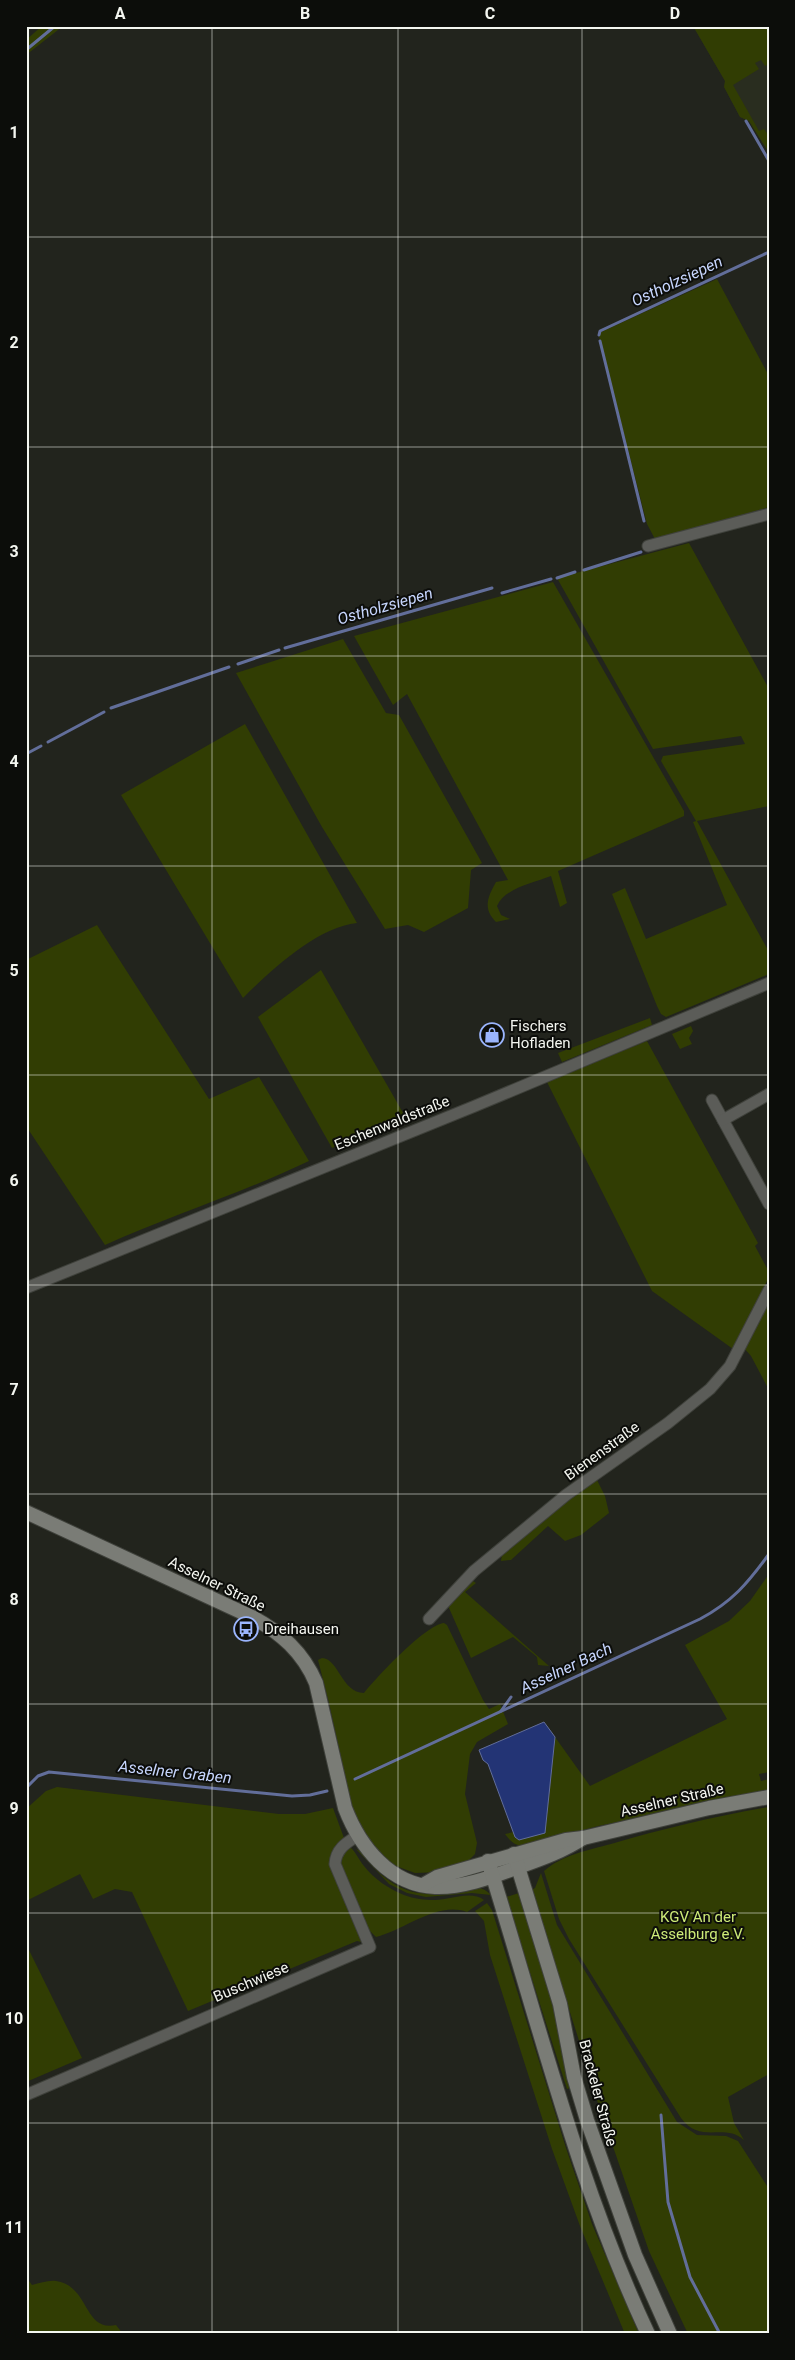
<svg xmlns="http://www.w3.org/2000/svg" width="795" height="2360" viewBox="0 0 795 2360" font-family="Roboto,sans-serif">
	<rect width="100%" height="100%" fill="#22241d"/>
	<!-- built -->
	<path fill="#292d1f" d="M693 26H769V153L749 121 740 117 724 87 725 81Z"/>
	<!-- green -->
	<g fill="#313d03">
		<path d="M42 26H63L26 55V40Z"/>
		<path d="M693 26H769V64L765 66 761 60 755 63 759 69 733 85 759 131 764 129 769 136V153L749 121 740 117 724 87 725 81Z"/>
		<path d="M717 279 769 376V507L655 539 647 524 599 336 601 332Z"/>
		<path d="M689 543 769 689V806L697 821 769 952V974L666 1017 661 1014 657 1006 612 894 625 888 646 939 727 905 693 822 696 821 661 761 663 756 745 744 741 736 653 749 557 578Z"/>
		<path d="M553 582 684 811V816L558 871 567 903 560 907 551 876C533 883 505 888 497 906L501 915 510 919 496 922C483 909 487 898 496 882L508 880 407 694 393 705 354 636Z"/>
		<path d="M343 639 386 713 399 715 482 863 471 870 468 908 424 932 408 925 385 929 322 827 236 673Z"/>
		<path d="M245 724 357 923C317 927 270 971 243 998L121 795Z"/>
		<path d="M97 925 209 1099 259 1077 309 1161C242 1193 172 1215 105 1245L26 1126V960Z"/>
		<path d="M321 970 406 1118 332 1148 258 1017Z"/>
		<path d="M650 1018 652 1025 562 1062 558 1053Z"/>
		<path d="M691 1026 693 1031 689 1038 692 1044 680 1049 672 1034Z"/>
		<path d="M647 1041 758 1243 755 1246 769 1272V1277L733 1349 652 1291 547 1082Z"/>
		<path d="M769 1298V1390L751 1356 744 1348Z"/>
		<path d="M597 1480 605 1496 609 1513 581 1535 565 1541 548 1526 511 1560 501 1561 502 1554 546 1516Z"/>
		<path d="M769 1574V1772L759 1774 761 1781 769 1779V1791L598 1826 525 1846C515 1846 511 1842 505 1834L546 1825 555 1737 590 1786 727 1719 685 1645 729 1621 750 1601Z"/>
		<path d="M473 1581 476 1583 465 1592 549 1666 538 1665 537 1657 513 1637 471 1658 449 1608C450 1599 464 1583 473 1581Z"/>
		<path d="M444 1623 447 1625 483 1700 489 1709 500 1704 508 1724 477 1742 470 1754 465 1794 477 1843 475 1854 466 1863 441 1872 415 1873 396 1866 381 1857 355 1821 329 1703 318 1660 322 1658C338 1658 342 1693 364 1693 376 1678 425 1625 444 1623Z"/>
		<path d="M57 1787 279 1814H305L333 1808 344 1838 335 1847 330 1859 361 1942 357 1941 188 2011 132 1892 115 1889 93 1899 80 1874 26 1901V1809L46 1791Z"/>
		<path d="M769 1807V2074L728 2097 734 2123 744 2140C724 2122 701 2145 681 2118L569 1939 559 1919 544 1871C562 1855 589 1850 611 1844 663 1829 716 1816 769 1807Z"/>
		<path d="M350 1847C356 1852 359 1860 364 1866 374 1879 389 1889 404 1895 414 1899 425 1900 435 1900 450 1900 471 1890 484 1900L467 1912C437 1901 405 1930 376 1937L368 1929 340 1864V1856Z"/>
		<path d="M356 1849 360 1851C372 1867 387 1883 407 1890 431 1899 453 1888 477 1888 483 1888 487 1891 491 1895L472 1893 426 1897 407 1893 389 1884Z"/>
		<path d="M541 1873 557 1925 677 2122 697 2135 726 2136 738 2141 769 2189V2334H688L649 2251 589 2077 583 2053 531 1890 535 1888Z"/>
		<path d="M519 1893 553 2002 568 2077 570 2088 567 2089 506 1897Z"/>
		<path d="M487 1903 492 1910 566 2148 592 2224 639 2334H625L580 2226 552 2149 490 1955 484 1921 475 1911Z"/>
		<path d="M26 1944 82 2058 26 2082Z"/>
		<path d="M26 2277 32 2285C40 2283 49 2280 56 2281 90 2286 83 2332 116 2325L123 2334H26Z"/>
	</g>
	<!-- water -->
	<path fill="#233475" stroke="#626e9a" d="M544 1722 555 1737 545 1833 519 1840 515 1837 488 1764 483 1760 479 1750Z"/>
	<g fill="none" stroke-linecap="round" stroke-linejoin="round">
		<!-- stream -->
		<g stroke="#626e9a" stroke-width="3">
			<path d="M26 50 55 26"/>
			<path d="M746 121 769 161"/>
			<path d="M599 335 600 331 769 252"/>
			<path d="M600 341 644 521"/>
			<path d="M584 570 641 552"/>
			<path d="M557 578 575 572"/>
			<path d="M502 593 551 579"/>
			<path d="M285 648 492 588"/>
			<path d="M238 664 279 650"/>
			<path d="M111 708 229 667"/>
			<path d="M48 742 104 712"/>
			<path d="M26 754 41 746"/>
			<path d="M501 1711 511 1697"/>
			<path d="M355 1779 700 1619C732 1602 748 1583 769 1554"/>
			<path d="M26 1788 38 1776 49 1772 292 1796 310 1795 327 1791"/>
			<path d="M661 2115 668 2202 690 2277 720 2334"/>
		</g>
		<!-- minor casing -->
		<g stroke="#3f413b" stroke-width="13">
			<g id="minor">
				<path d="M648 546 769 514"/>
				<path d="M712 1100 769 1204"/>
				<path d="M723 1120 769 1094"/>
				<path d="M26 1288 475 1106 769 983"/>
				<path d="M429 1619 474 1571 566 1495 668 1423 710 1389 730 1366 769 1290"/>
				<path d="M26 2095 370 1947 335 1864C336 1849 346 1843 357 1836"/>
			</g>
		</g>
		<!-- secondary casing -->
		<g stroke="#3f413b" stroke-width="16">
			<g id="secondary">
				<path d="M26 1512 252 1617C281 1633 303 1652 316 1683L345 1808C360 1847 390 1885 435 1887 461 1888 489 1878 513 1869 538 1860 562 1852 583 1838"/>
				<path d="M514 1854 560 2004 574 2077 587 2120 635 2255 670 2334"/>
				<path d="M488 1861C538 2019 577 2183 648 2334"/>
				<path d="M423 1885 437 1877 566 1840 583 1838 709 1808 769 1797"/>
			</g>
		</g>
		<!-- minor -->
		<use href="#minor" stroke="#5b5c58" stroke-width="11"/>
		<!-- secondary -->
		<use href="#secondary" stroke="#7a7c76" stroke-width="14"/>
	</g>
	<!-- grid -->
	<path fill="none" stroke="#f4f6f0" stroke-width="1" stroke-opacity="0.55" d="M212 26V2334M398 26V2334M582 26V2334M26 237H769M26 447H769M26 656H769M26 866H769M26 1075H769M26 1285H769M26 1494H769M26 1704H769M26 1913H769M26 2123H769"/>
	<!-- icons -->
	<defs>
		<g id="shop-ring" transform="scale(1.25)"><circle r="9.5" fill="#0c0d0a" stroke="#9bb5fd" stroke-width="1.5"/><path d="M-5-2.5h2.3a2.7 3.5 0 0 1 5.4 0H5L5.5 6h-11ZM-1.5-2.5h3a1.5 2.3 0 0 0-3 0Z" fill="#9bb5fd"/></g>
		<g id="bus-ring" transform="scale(1.25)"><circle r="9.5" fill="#0c0d0a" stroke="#9bb5fd" stroke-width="1.5"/><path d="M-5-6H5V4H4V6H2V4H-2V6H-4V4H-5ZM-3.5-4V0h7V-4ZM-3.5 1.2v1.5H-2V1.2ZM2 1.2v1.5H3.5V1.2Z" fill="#9bb5fd"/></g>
	</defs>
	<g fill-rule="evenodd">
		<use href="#shop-ring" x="492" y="1035"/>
		<use href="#bus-ring" x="246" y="1629"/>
	</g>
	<g text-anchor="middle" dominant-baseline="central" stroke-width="4" stroke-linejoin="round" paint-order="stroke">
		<!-- poi labels -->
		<g font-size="15" fill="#f4f6f0" stroke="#0c0d0a" text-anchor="start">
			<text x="510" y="1026">Fischers<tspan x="510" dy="17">Hofladen</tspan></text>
			<text x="264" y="1629">Dreihausen</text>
		</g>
		<!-- street labels -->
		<g font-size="15" fill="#f4f6f0" stroke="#0c0d0a">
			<text transform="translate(392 1123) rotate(-22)">Eschenwaldstraße</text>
			<text transform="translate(602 1451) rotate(-36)">Bienenstraße</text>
			<text transform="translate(217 1584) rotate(26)">Asselner Straße</text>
			<text transform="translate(672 1800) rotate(-13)">Asselner Straße</text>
			<text transform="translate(251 1982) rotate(-23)">Buschwiese</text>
			<text transform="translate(598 2093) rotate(75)">Brackeler Straße</text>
		</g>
		<!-- park labels -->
		<g font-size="15" fill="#cdea78" stroke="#0c0d0a">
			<text x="698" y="1917">KGV An der<tspan x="698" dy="17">Asselburg e.V.</tspan></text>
		</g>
		<!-- water labels -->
		<g font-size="16" font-style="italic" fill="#c7d6fe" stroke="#0c0d0a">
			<text transform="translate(677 281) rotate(-25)">Ostholzsiepen</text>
			<text transform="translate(385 606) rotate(-16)">Ostholzsiepen</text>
			<text transform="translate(566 1668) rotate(-25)">Asselner Bach</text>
			<text transform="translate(175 1772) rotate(6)">Asselner Graben</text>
		</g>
	</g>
	<!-- border -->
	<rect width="795" height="2360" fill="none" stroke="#0c0d0a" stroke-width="55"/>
	<rect x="28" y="28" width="740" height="2304" fill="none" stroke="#f4f6f0" stroke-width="2"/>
	<g font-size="16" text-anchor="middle" font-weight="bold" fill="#f4f6f0">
		<text x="120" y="19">A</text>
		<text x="305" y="19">B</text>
		<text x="490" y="19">C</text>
		<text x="675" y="19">D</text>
		<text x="14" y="138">1</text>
		<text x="14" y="348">2</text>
		<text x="14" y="557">3</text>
		<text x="14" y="767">4</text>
		<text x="14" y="976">5</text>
		<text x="14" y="1186">6</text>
		<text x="14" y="1395">7</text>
		<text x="14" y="1605">8</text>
		<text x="14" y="1814">9</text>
		<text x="14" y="2024">10</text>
		<text x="14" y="2233">11</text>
	</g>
</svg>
